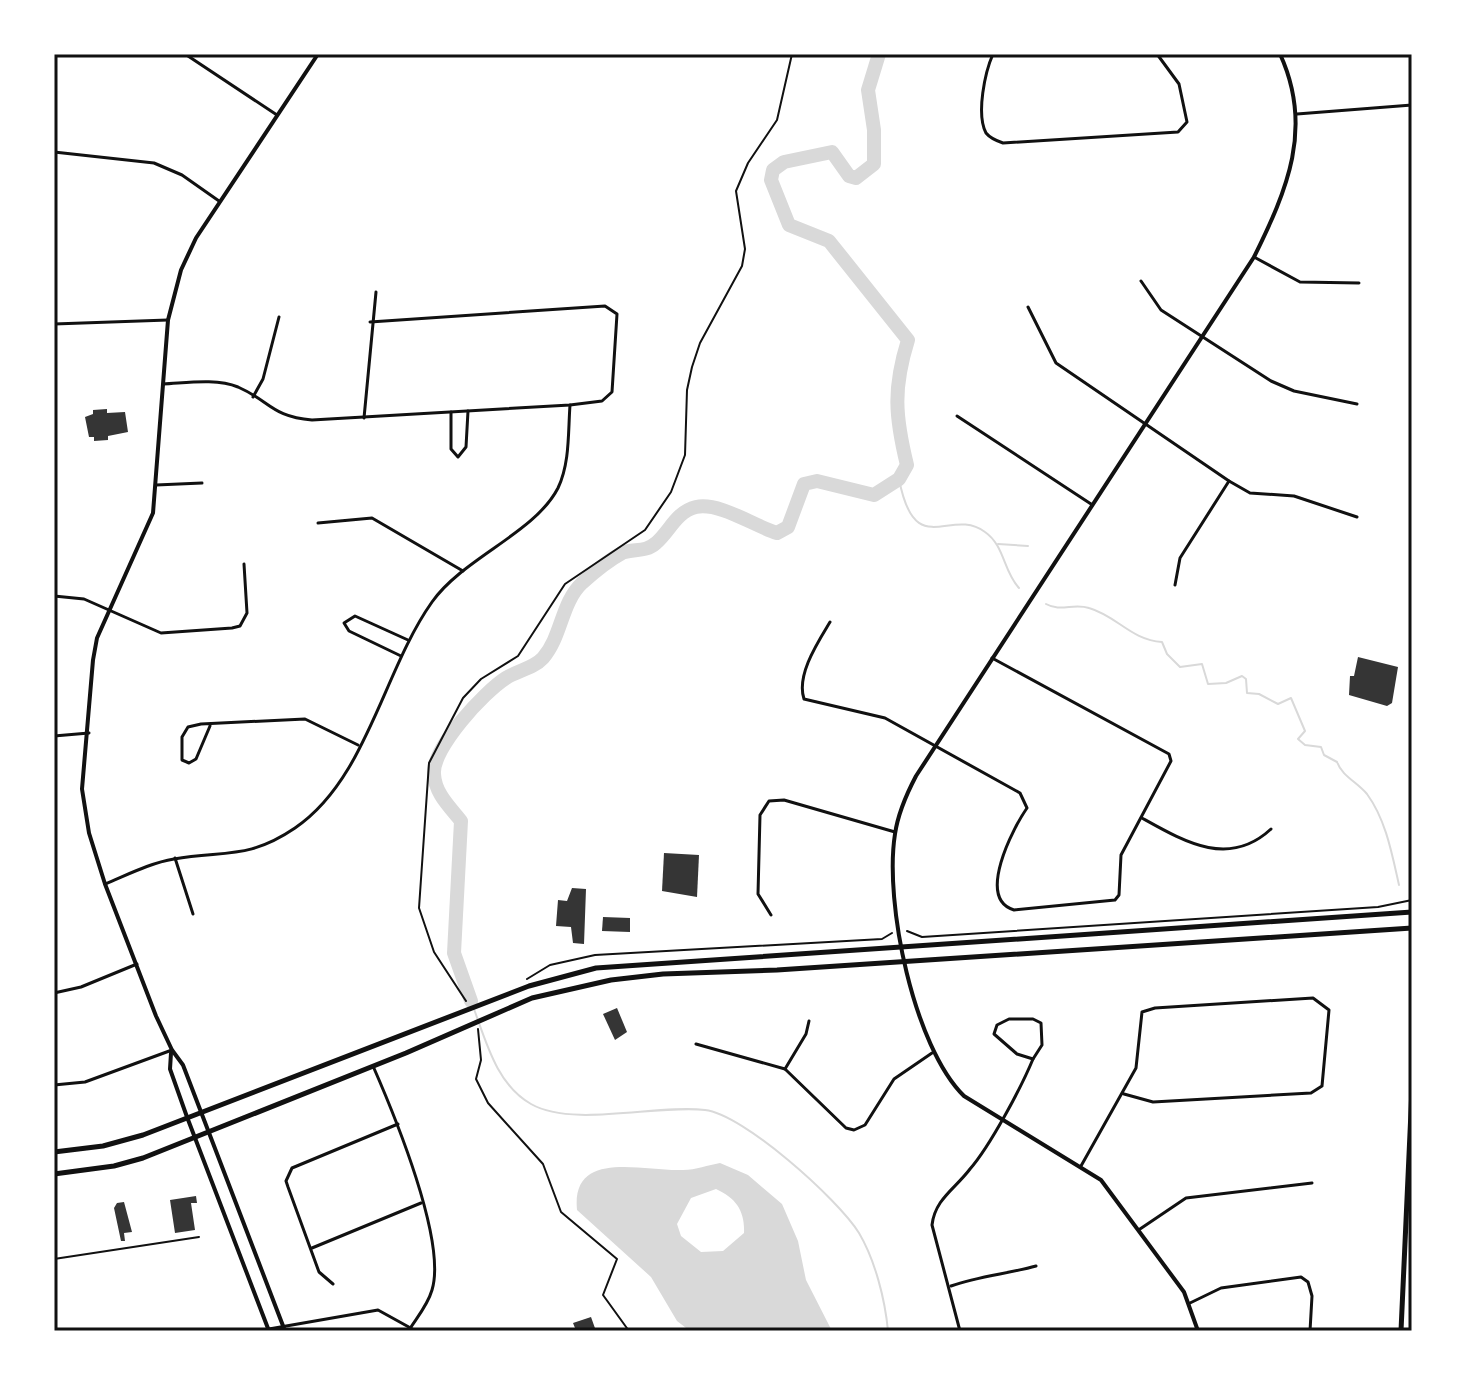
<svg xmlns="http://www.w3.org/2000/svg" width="1466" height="1385" viewBox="0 0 1466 1385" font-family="'Source Sans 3',sans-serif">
	<rect width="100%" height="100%" fill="#fff"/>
	<!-- water -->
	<path fill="#d9d9d9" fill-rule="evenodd" d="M720 1163 748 1175 782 1204 798 1241 806 1280 832 1331H690L677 1321 651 1277 577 1210C571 1148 644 1172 683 1170 696 1170 708 1165 720 1163ZM716 1189C736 1198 745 1211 744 1233L723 1251 701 1252 681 1236 677 1224 691 1198Z"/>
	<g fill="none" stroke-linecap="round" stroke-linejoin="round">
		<!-- stream -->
		<g stroke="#d9d9d9" stroke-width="2">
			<path d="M899 479C915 562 950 506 985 532 1005 546 1003 571 1019 588"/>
			<path d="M998 544 1028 546"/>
			<path d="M1046 604C1060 612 1074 603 1089 608 1117 616 1131 640 1162 642L1167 654 1180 667 1202 664 1208 684 1226 683 1242 676 1246 679 1247 693 1259 694 1278 704 1291 698 1305 731 1298 739 1305 745 1321 747 1324 755 1337 762C1342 776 1357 782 1367 794 1386 820 1392 854 1399 885"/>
			<path d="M471 1001C485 1037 495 1084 531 1104 573 1128 658 1104 705 1110 743 1114 838 1199 859 1233 875 1260 885 1299 888 1331"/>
		</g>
		<!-- river -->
		<path stroke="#d9d9d9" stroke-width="14" d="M471 1001 454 953 461 821C449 806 435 793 434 774 432 748 484 692 506 678 517 671 534 668 543 658 562 636 561 603 582 583 593 573 609 560 622 553 633 548 645 553 656 543 670 531 676 512 696 507 720 502 754 526 777 533L788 527 804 484 817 481 874 495 899 479 907 465C895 416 893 388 908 340L829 241 789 225 771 180 773 170 784 162 832 152 849 176 856 178 874 164V130L868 90 879 54"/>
	</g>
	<!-- building -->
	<g fill="#353535">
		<path d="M107 409V413L125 412 128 432 108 436V440L94 441V437H89L85 417 93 414V410Z"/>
		<path d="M1358 657 1398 667 1392 703 1387 706 1349 695 1350 676H1354Z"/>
		<path d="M664 853 699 855 697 897 662 891Z"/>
		<path d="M572 888 586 889 584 944 573 943 571 927 556 926 558 900 567 901Z"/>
		<path d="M603 917 630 918V932L602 931Z"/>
		<path d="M617 1008 627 1032 615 1040 603 1014Z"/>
		<path d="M196 1196 197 1203H191L195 1230 175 1233 170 1200Z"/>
		<path d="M124 1202 132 1232 124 1233 125 1241H121L114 1208 117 1203Z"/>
		<path d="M591 1317 596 1331H568L575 1328 573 1323Z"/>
	</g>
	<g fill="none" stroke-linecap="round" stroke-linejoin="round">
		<!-- path -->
		<g stroke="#111" stroke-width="2">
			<path d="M907 931 922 937 1378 907 1412 900"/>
			<path d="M527 979 550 965 595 955 882 939 892 933"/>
			<path d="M466 1001 434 952 419 908 429 763 463 698 481 679 518 656 565 584 645 530 671 492 685 455 687 390 692 367 700 343 742 266 745 249 736 191 748 163 777 120 792 54"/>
			<path d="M478 1029 481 1060 476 1079 488 1103 543 1164 561 1212 617 1259 603 1295 629 1331"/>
		</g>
		<!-- service -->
		<path stroke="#111" stroke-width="2" d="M54 1259 199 1237"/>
		<!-- minor -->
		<g stroke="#111" stroke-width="3">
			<path d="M185 54 277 115"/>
			<path d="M993 54C985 72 976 114 986 133 990 138 997 141 1003 143L1178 132 1187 122 1179 84 1157 54"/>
			<path d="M1297 114 1412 105"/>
			<path d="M54 152 154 163 182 175 219 201"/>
			<path d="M1254 257 1300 282 1359 283"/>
			<path d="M1141 281 1161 310 1271 381 1294 391 1357 404"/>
			<path d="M1028 307 1056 363 1229 481 1250 493 1294 496 1357 517"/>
			<path d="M54 324 168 320"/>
			<path d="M163 384C186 383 216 378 238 387 270 401 272 417 312 420L570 405 602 401 612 392 617 314 605 306 370 322"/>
			<path d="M253 397 263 379 279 317"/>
			<path d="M451 412V449L458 457 466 447 468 411"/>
			<path d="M957 416 1091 504"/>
			<path d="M364 418 376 292"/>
			<path d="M156 485 202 483"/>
			<path d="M318 523 372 518 463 571"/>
			<path d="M1175 585 1180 558 1229 481"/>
			<path d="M54 596 84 599 161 633 232 628 240 626 247 613 244 564"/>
			<path d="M830 622C818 642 796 675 804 699L885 718 1020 793 1027 808C1013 828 976 899 1014 910L1115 900 1119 895 1121 855 1171 761 1169 754 992 658"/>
			<path d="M401 656 349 631 344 623 355 616 408 640"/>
			<path d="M210 726 196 759 189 763 182 760V737L188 727 201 724 305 719 358 745"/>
			<path d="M54 736 89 733"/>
			<path d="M1142 818C1185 842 1229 868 1271 829"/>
			<path d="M175 858 193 914"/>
			<path d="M105 884C127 875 150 863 174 859 224 850 248 860 295 828 367 779 383 671 432 602 463 558 535 533 558 488 570 463 568 432 570 405"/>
			<path d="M771 915 758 894 760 815 769 801 784 800 895 832"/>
			<path d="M54 993 81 987 137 964"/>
			<path d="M1009 1019H1033L1041 1023 1042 1045 1033 1059 1017 1054 994 1034 997 1025Z"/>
			<path d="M696 1044 785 1069 846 1128 854 1130 865 1125 894 1079 932 1053"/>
			<path d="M373 1066C394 1114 447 1241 432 1290 428 1304 419 1315 411 1327"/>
			<path d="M785 1069 806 1034 809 1021"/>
			<path d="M54 1085 85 1082 172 1050"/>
			<path d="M1081 1166 1136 1068 1142 1012 1155 1008 1313 998 1329 1010 1322 1086 1311 1093 1153 1102 1124 1094"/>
			<path d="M1140 1229 1186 1198 1312 1183"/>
			<path d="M312 1248 421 1203"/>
			<path d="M333 1284 319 1272 288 1187 286 1181 292 1168 398 1124"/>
			<path d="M951 1286C979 1276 1007 1274 1036 1266"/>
			<path d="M1190 1303 1221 1288 1301 1277 1308 1282 1312 1296 1310 1331"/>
			<path d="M269 1329 378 1310 416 1331"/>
			<path d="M960 1331 932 1225C935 1199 955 1189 970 1169 990 1146 1021 1088 1033 1059"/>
		</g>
		<!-- tertiary -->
		<g stroke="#111" stroke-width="4">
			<path d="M171 1053 170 1069 187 1117 269 1331"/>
			<path d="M285 1331 183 1065 172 1050 156 1016 105 884 89 833 82 789 93 660 97 638 153 513 168 320 181 270 196 238 318 54"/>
			<path d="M1198 1331 1184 1292 1101 1180 964 1096C914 1047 884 903 895 834 898 813 906 795 916 776L1254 257C1287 190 1314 128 1280 54"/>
		</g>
		<!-- secondary -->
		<g stroke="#111" stroke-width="5">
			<path d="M54 1152 103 1146 143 1135 529 986 596 968 1412 912"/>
			<path d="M54 1174 114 1166 143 1158 406 1053 532 998 611 980 663 974 777 970 1412 928"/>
		</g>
		<!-- primary -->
		<g stroke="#111" stroke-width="5">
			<path d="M1412 997V1018"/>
			<path d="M1401 1331 1412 1089"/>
		</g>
	</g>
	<!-- border -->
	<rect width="1466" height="1385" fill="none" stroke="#ffffff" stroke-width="112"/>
	<rect x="56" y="56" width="1354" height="1273" fill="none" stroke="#111" stroke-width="3"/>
</svg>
